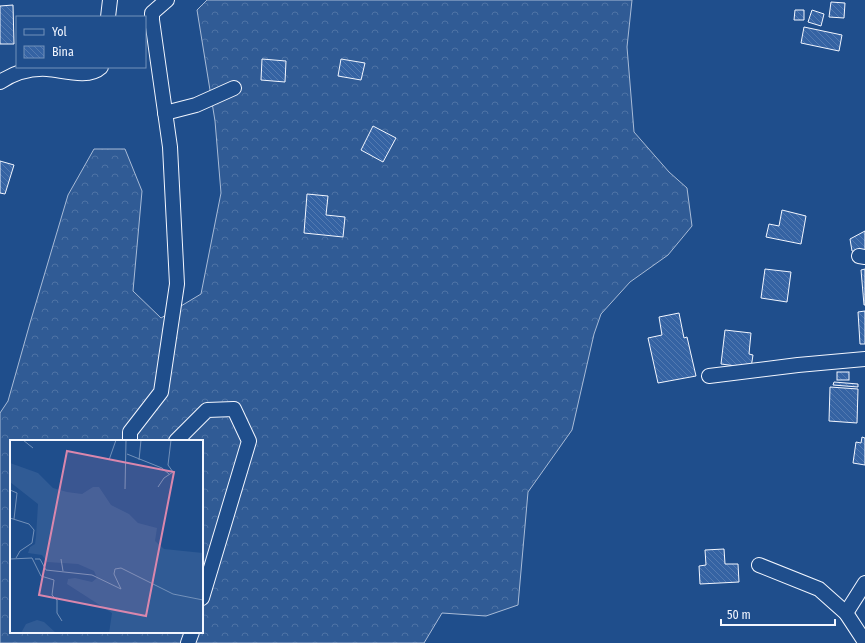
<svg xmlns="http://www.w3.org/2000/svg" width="865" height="643" viewBox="0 0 865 643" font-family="'Fira Sans Condensed',sans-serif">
	<defs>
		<pattern id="forest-crowns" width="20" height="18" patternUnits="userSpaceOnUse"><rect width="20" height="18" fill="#305b95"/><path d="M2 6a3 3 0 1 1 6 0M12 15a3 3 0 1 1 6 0" fill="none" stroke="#4e73a5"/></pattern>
		<pattern id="building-back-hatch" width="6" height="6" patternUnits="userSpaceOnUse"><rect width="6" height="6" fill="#3563a3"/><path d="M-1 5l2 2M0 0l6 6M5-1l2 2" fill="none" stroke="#537ab1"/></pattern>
	</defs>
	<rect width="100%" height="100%" fill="#1f4e8c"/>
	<!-- forest -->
	<path fill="url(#forest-crowns)" stroke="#a8bbd7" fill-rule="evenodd" d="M207 0H632L627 47 634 132 669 172 687 188 692 226 668 255 630 282 601 314 594 334 572 430 528 492 518 605 486 616 442 613 424 643H0V413L8 401 30 323 68 195 94 149H125L142 191 133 291 161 318 201 294 221 193 215 121 197 10ZM11 441H202V632H11Z"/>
	<!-- building -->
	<g fill="url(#building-back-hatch)" stroke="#f2f6ff">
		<path d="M831 2 845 3 844 18 829 17Z"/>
		<path d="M13 5 14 44H0V6Z"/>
		<path d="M795 10H804V20H794Z"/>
		<path d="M812 10 824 14 821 26 808 22Z"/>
		<path d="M804 27 842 35 839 51 801 43Z"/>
		<path d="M262 59 286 61 285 82 261 80Z"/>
		<path d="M341 59 365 63 361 80 338 76Z"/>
		<path d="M373 126 396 138 383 162 361 150Z"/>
		<path d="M0 161 14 165 5 194 0 193Z"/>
		<path d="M307 194 328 196 326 215 345 217 343 237 304 233Z"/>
		<path d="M782 210 806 216 801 244 766 237 769 224 779 226Z"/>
		<path d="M865 231V254L852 251 850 239Z"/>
		<path d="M765 269 791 272 787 302 761 298Z"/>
		<path d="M865 269V305H864L861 270Z"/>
		<path d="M865 311V344H860L858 312Z"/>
		<path d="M679 313 684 338 687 337 696 376 658 383 648 338 662 335 659 317Z"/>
		<path d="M725 330 751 333 749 354 753 355 751 368 721 364Z"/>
		<rect x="837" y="372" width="12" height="8"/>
		<path d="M834 382 858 384V387L833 385Z"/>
		<path d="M830 387 858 389 857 423 829 421Z"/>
		<path d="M862 437 865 438V465L853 463 856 442 861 443Z"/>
		<path d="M724 549 725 564H738L739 582 700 584 699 566 706 565 705 550Z"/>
	</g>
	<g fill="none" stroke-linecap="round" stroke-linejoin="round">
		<!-- minor casing -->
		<g stroke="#f2f6ff" stroke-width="16">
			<g id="minor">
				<path d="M108 17 110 0"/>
				<path d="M0 82C14 73 30 68 47 69 63 70 88 79 101 67"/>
				<path d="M165 113 196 105 234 88"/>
				<path d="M859 256 865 257"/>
				<path d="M709 376 798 365 865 359"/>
				<path d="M130 441V432L161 392 177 284 170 147 152 20V13L167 0"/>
				<path d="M176 441 207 410 234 409 249 441 202 598"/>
				<path d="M759 565 819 589 846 613 863 639 865 637"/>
				<path d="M846 613 865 583"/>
				<path d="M188 643 192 632"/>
			</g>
		</g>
		<!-- minor -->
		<use href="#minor" stroke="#1f4e8c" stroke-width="14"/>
	</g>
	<!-- overview -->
	<g transform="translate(10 440)">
		<rect width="193" height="193" fill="#1f4e8c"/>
		<path d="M0 23 28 33 43 48 57 52 72 54 83 47H89L101 65 119 74 128 83 147 88 145 101 154 109 193 113V193H99L102 173 57 144 58 139 65 138 82 142 87 138 84 131 68 124 37 122 32 115 18 113 20 107 25 104 26 97 28 64 0 42ZM27 180 34 182 46 193H11L16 184Z" fill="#305b95"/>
		<path fill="none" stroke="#7391ba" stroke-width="1" d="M13 0 23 8M117 14 152 28 159 34M99 20 106 0M129 20 131 0M148 47 154 38 163 32 158 25 161 0M115 49 116 0M0 50 7 53 4 79M0 78 19 84 24 90 22 103 10 111 6 118M0 119 22 118 31 136 44 140 42 155 47 160V173L52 181M25 119H30L36 130 82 135 111 149 104 134 105 129 111 128 163 154 193 160M51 119 53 131"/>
		<path fill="#da87ad" fill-opacity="0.15" stroke="#da87ad" stroke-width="2" d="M57 11 164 32 136 176 29 155Z"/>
		<rect width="193" height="193" fill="none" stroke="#f2f6ff" stroke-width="2"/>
	</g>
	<!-- legend -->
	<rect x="16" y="16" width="130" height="52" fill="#1f4e8c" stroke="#7391ba"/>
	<rect x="24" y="29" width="20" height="6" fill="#1f4e8c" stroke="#7391ba"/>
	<text x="52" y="36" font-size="12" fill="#f2f6ff">Yol</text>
	<rect x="24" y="46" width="20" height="12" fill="url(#building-back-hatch)" stroke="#7391ba"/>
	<text x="52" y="56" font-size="12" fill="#f2f6ff">Bina</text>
	<!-- scale -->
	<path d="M721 619v6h114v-6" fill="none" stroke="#f2f6ff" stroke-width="2"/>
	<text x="727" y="619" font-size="12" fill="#f2f6ff" stroke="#1f4e8c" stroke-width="3" paint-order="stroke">50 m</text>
</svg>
